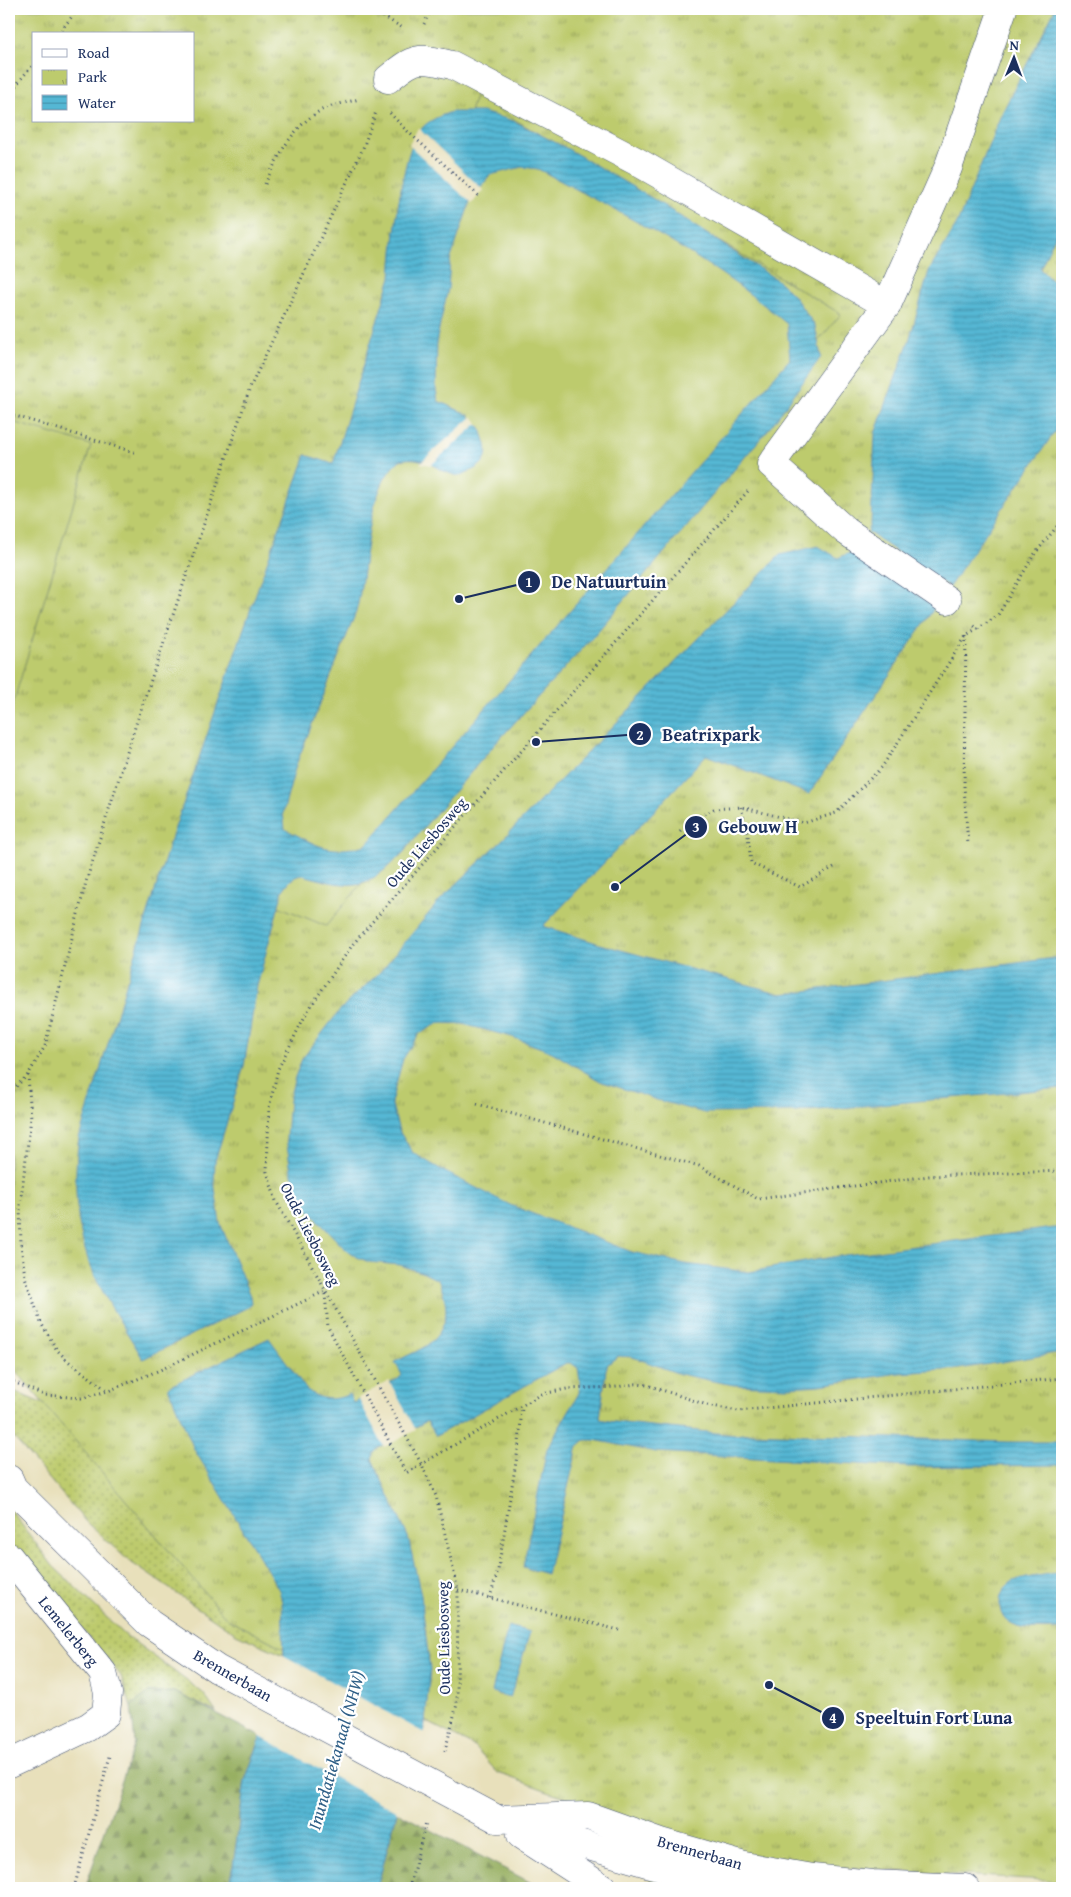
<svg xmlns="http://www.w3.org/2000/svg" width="1071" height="1897" viewBox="0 0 1071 1897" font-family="'Gentium Book Plus',serif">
	<defs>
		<pattern id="grass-dots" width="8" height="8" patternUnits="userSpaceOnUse" patternTransform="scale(1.25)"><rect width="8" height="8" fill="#bdcb6d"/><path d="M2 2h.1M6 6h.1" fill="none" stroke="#99a55d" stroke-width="1.8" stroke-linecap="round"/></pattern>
		<pattern id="forest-firs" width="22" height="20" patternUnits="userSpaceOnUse" patternTransform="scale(1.25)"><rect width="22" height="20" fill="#96af60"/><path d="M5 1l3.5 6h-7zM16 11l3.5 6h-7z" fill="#7a8f52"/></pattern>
		<pattern id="park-tufts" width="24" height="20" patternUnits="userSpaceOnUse" patternTransform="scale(1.25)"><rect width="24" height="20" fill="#bdcb6d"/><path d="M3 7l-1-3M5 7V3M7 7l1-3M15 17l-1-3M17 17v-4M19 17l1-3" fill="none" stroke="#99a55d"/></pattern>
		<pattern id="water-rules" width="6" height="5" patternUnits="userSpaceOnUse" patternTransform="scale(1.25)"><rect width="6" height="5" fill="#55b7d4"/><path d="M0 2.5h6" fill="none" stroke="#4695af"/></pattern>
	</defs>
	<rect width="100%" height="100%" fill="#fff"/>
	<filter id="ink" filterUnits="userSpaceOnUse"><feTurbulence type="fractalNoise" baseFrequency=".02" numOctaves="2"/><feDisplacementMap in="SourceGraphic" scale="10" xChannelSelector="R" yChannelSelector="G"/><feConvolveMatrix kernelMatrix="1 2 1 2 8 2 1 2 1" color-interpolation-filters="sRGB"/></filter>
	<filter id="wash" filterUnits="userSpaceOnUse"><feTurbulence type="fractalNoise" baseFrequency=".0096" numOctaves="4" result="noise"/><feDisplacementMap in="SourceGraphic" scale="20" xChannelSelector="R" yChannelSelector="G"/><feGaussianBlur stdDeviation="1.12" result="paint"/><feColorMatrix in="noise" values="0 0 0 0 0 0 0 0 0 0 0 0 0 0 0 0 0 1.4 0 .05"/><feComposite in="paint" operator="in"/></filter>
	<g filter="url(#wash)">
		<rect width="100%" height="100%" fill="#e8e0bb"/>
		<!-- grass -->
		<g fill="url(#grass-dots)" stroke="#6c7d66">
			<path d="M9 1389 41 1403 57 1404 282 1601 284 1655 236 1634 129 1561 86 1522 9 1432Z"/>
			<path d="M9 1508 53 1566 124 1634 203 1693 216 1712 175 1692 148 1693 131 1706 121 1676 9 1541Z"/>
			<path d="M651 1876 698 1888H649L647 1887Z"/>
		</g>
		<!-- forest -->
		<g fill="url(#forest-firs)" stroke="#586f5f">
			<path d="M175 1692 261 1737 245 1780 232 1874 228 1888H85L135 1743 131 1706 148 1693Z"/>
			<path d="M397 1812 541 1888H377Z"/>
		</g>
		<!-- park -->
		<path fill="url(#park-tufts)" stroke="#6c7d66" fill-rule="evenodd" d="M9 9H1062V1881L826 1867 753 1857 681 1839 498 1773 472 1745 227 1619 9 1363ZM34 34H194V121H34Z"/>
		<!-- garden -->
		<g fill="#bdcb6d" stroke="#6c7d66">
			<path d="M475 96 841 314 326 926 225 884Z"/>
			<path d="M9 421 91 445 9 717Z"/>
		</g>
		<!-- water -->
		<g fill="url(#water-rules)" stroke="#387399" fill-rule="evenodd">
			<path d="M1055 9H1062V221L1040 269 1062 291V421L949 587 868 532 871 524 875 434 909 341 929 271 957 224 1001 115Z"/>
			<path d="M451 112H482L514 121 568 149 655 200 780 282 794 296 815 326 821 357 772 425 592 638 495 744 408 846C403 855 399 856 392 863 361 894 341 885 303 875 292 876 289 882 283 890L257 986 244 1066 215 1161 214 1181 220 1223 250 1296 251 1303 246 1308 143 1359C125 1328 102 1296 89 1262 75 1222 73 1179 79 1138L169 845 261 579 306 455 333 464 391 277C393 247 401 149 421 129 429 120 440 116 451 112ZM522 167 538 169C625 215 712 259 787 324L790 359 366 845C327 855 319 846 285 829L283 813 296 765 356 612C367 571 365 487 400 460 424 454 435 470 455 475 460 476 465 474 470 471 484 465 490 457 485 441 483 436 482 430 479 426 475 422 472 420 469 415L438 401 436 389 437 338 448 289 450 261 470 202 490 175Z"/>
			<path d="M818 546 838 558 854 551 935 607 809 794 706 755 657 808 543 926 603 945 782 994 1062 957V1088L796 1112 704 1113 657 1100 600 1081 552 1052 512 1037 463 1024 439 1023 419 1034 403 1059 391 1102 399 1131 413 1153 447 1173 510 1205 632 1252 685 1264 749 1272 838 1256 1062 1227V1352L959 1369 899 1373 820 1385 788 1387 734 1385 713 1381 680 1374 633 1357 618 1356 608 1364 606 1369 600 1419 615 1422 735 1435 751 1433 1007 1442H1062V1465L908 1467 656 1452 594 1440H585L578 1446 547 1574 523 1567 547 1449 579 1393 580 1381 578 1368 571 1363H566L436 1436 427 1421 379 1447 374 1453 372 1459 408 1537 421 1595 430 1670 424 1733 397 1812 377 1888H228L232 1874 245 1780 261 1737 284 1655 282 1601 279 1590 259 1556 194 1449 168 1387 269 1338 306 1389C319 1400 334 1402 349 1394L353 1403 398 1379 402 1375 395 1362C407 1355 423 1350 432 1341 451 1323 448 1301 438 1280L424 1273 400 1265 369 1262 355 1256 344 1248 324 1227 300 1200 291 1171 286 1138 289 1100 295 1077 302 1059 341 1009 380 972 440 900 501 841 780 555Z"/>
			<path d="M1062 1572V1629C1040 1629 998 1635 1000 1602 1000 1595 1006 1585 1012 1582 1019 1578 1052 1574 1062 1572Z"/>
			<path d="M508 1626 530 1632 510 1698 492 1692Z"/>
		</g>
		<!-- pier -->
		<g fill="#e8e0bb">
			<path d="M418 128 483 190 472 204 409 145Z"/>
			<path d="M473 416 478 423 431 465 420 463Z"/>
			<path d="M389 1381 416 1430 384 1447 358 1398Z"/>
			<path d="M281 1654 426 1734 399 1813 259 1736Z"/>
		</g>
	</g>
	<g filter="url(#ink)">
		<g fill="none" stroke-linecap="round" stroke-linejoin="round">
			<!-- minor casing -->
			<g stroke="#3a4a6c" stroke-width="29">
				<g id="minor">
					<path d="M388 79C415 56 418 57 452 65L636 161 887 305"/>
					<path d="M947 600 846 531 771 464 887 305 948 168 1003 9"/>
					<path d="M9 1479 13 1488 149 1623 217 1669 355 1743"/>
					<path d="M9 1557 103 1673 108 1693 106 1714 88 1727 9 1764"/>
					<path d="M497 1819 588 1816 661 1842 744 1866 812 1878 872 1884 965 1888"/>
					<path d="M520 1826 654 1865 746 1888"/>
					<path d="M521 1835 603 1888"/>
				</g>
			</g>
			<!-- path -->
			<g stroke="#3a4a6c" stroke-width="3" stroke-dasharray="1 4" stroke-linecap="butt">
				<path d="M370 9 403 28"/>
				<path d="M424 24 431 9"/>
				<path d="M58 34 78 9"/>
				<path d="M9 94 34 63"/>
				<path d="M390 113 404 128 481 198"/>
				<path d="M265 184C278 156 292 128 318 112 329 105 346 103 359 99"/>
				<path d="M9 414 137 453"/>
				<path d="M978 629 998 615 1034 555 1062 520"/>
				<path d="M966 636 964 786 968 845"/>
				<path d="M741 807 748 836 751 863 800 887 834 867"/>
				<path d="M680 831 690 821 714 809 741 807 804 823 836 813 882 767 966 636 978 629 973 625"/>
				<path d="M28 1075 31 1118 20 1206 21 1245 25 1277 41 1323 57 1350 68 1361 108 1391"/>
				<path d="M9 1093 28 1075 45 1046 86 882 136 724 250 388 363 148 376 112"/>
				<path d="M477 1104 699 1166 758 1199 929 1176 1062 1171"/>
				<path d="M325 1294 328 1327 406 1473 542 1394 567 1389 616 1387 636 1384 647 1385 707 1405 738 1411 1062 1378"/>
				<path d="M9 1380 44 1395 81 1398 108 1391 160 1370 325 1291"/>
				<path d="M458 1590 623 1631"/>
				<path d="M490 1598 498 1570 519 1444 522 1407"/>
				<path d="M445 1751 457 1704 458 1590 436 1496 422 1465 276 1201 267 1172 269 1108 278 1069 307 1012 353 944 748 491"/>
				<path d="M74 1888 110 1756"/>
				<path d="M409 1888 426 1822"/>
			</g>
			<!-- minor -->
			<use href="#minor" stroke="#fff" stroke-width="28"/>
			<!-- minor-bridge casing -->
			<g stroke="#3a4a6c" stroke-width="29" stroke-linecap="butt">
				<path id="minor-bridge" d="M355 1743 497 1819"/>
			</g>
			<!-- minor-bridge -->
			<use href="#minor-bridge" stroke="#fff" stroke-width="28"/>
		</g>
	</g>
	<g text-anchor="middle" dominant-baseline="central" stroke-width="4.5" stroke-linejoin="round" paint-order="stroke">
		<!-- street labels -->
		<g font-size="16" fill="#1b2f5e" stroke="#fff">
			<text transform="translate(426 842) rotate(-49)">Oude Liesbosweg</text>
			<text transform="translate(311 1234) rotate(63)">Oude Liesbosweg</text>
			<text transform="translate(69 1631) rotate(51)">Lemelerberg</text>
			<text transform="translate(443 1638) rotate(-91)">Oude Liesbosweg</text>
			<text transform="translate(233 1675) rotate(30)">Brennerbaan</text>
			<text transform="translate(700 1852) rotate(16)">Brennerbaan</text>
		</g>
		<!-- water labels -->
		<g font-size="18" font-style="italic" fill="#2f5f87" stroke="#fff">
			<text transform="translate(336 1750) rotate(-74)">Inundatiekanaal (NHW)</text>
		</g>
	</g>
	<!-- callouts -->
	<path fill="none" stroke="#1b2f5e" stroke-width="2" d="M459 599L529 582M536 742L640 734M615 887L696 827M769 1685L833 1718"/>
	<g fill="#1b2f5e" stroke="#fff" stroke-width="2">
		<circle cx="459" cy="599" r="5"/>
		<circle cx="536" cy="742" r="5"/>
		<circle cx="615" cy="887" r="5"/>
		<circle cx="769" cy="1685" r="5"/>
		<circle cx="529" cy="582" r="12"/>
		<circle cx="640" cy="734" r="12"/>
		<circle cx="696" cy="827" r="12"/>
		<circle cx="833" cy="1718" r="12"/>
	</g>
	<g font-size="15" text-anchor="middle" font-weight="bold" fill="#fff">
		<text x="529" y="587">1</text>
		<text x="640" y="740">2</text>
		<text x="696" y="832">3</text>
		<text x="833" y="1723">4</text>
	</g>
	<g font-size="18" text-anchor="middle" font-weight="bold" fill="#1b2f5e" stroke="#fff" stroke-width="4.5" stroke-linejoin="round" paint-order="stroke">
		<text x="609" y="588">De Natuurtuin</text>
		<text x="711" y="741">Beatrixpark</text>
		<text x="758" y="833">Gebouw H</text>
		<text x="934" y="1724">Speeltuin Fort Luna</text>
	</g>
	<!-- margin -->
	<rect width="1071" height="1897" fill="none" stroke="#fff" stroke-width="30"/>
	<!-- legend -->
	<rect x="32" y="32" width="162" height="90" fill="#ffffff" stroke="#a4acbf"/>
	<rect x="42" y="49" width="25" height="8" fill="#ffffff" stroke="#a4acbf"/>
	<text x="78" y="58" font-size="15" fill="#1b2f5e">Road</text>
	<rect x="42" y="70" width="25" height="15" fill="url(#park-tufts)" stroke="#a4acbf"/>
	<text x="78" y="82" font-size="15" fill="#1b2f5e">Park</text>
	<rect x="42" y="95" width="25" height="15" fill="url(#water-rules)" stroke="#a4acbf"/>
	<text x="78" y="108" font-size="15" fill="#1b2f5e">Water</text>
	<!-- north arrow -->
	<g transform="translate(1014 58) rotate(1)" stroke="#ffffff" stroke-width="4" paint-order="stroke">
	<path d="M0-4L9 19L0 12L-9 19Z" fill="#1b2f5e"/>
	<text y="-8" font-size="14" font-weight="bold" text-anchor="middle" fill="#1b2f5e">N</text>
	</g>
</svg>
